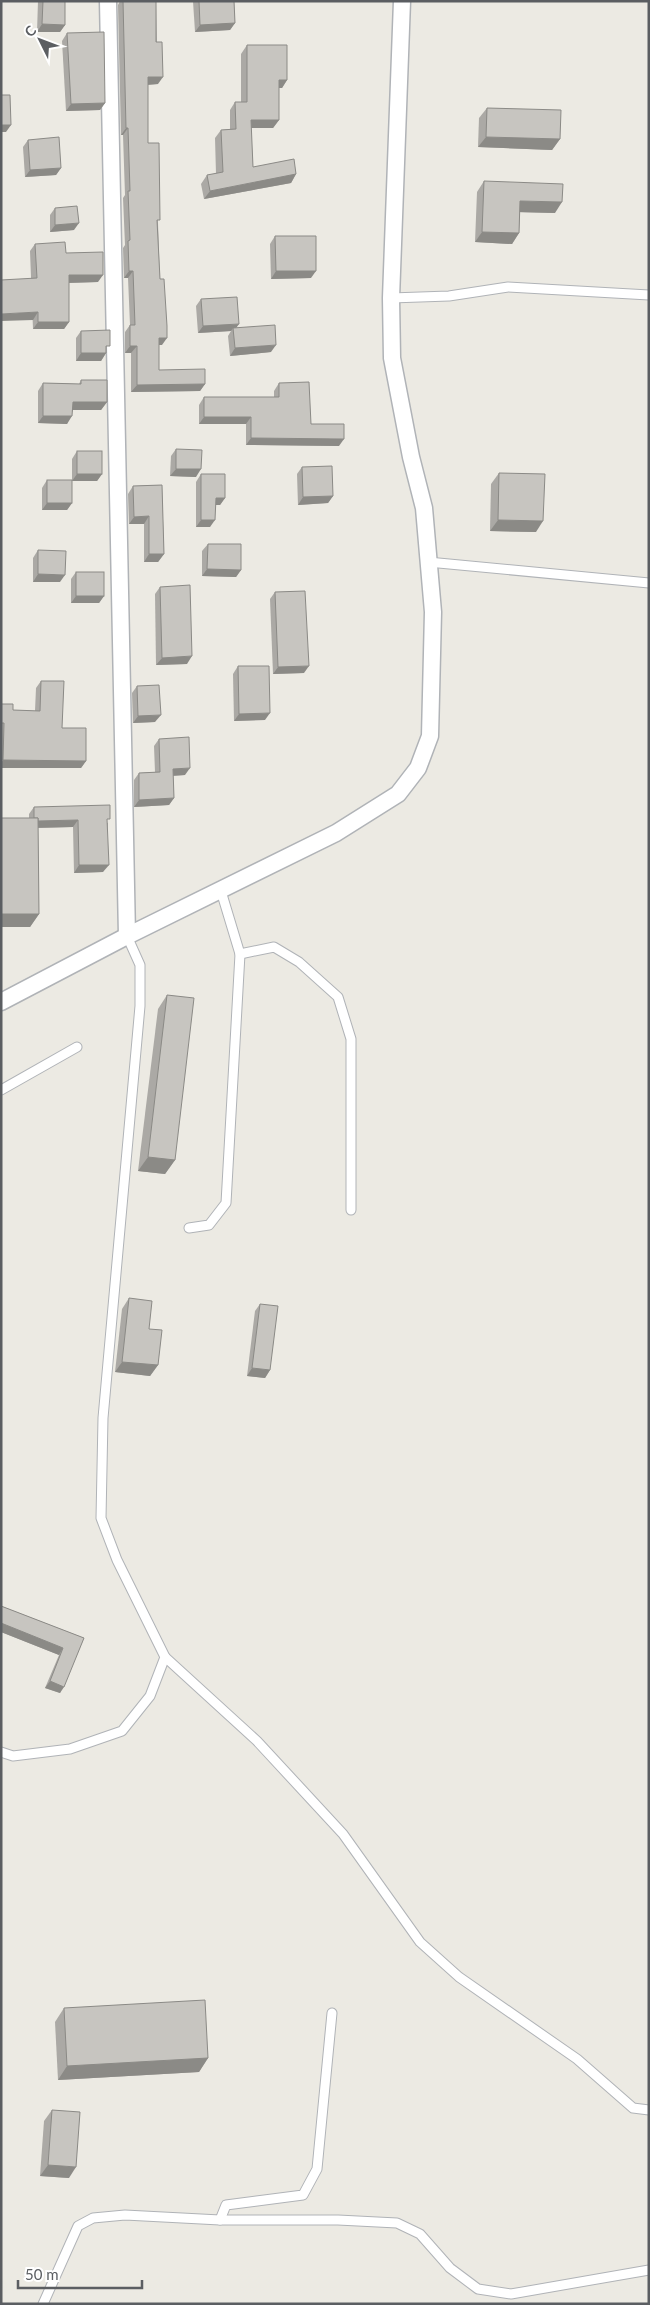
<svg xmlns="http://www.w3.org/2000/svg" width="650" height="2305" viewBox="0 0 650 2305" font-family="Lato,sans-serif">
	<rect width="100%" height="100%" fill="#eceae3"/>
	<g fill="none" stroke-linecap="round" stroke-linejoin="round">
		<!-- lane casing -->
		<g stroke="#b0b3b7" stroke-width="11">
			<g id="lane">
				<path d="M391 298 449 296 508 287 649 295"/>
				<path d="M428 562 649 583"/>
				<path d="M240 954 274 947 299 962 338 997 351 1039V1210"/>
				<path d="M1 1090 77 1047"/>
				<path d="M189 1228 209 1225 226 1203 240 954 221 891"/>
				<path d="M165 1657 257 1741 343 1834 420 1942 459 1977 577 2059 633 2108 649 2110"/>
				<path d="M1 1752 13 1756 70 1749 122 1731 150 1696 165 1657 117 1560 101 1518 103 1418 140 1006V965L127 936"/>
				<path d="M220 2220 226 2205 303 2195 317 2169 332 2013"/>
				<path d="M43 2304 78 2226 93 2218 125 2215 220 2220H338L397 2223 420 2234 450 2268 478 2289 511 2294 649 2270"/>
			</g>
		</g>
		<!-- street casing -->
		<g stroke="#b0b3b7" stroke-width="19">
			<g id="street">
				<path d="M108 1 127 936"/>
				<path d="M1 1002 127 936 336 833 398 794 418 768 430 736 433 612 424 508 411 457 392 358 391 298 402 1"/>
			</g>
		</g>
		<!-- lane -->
		<use href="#lane" stroke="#fff" stroke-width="9"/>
		<!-- street -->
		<use href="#street" stroke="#fff" stroke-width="16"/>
	</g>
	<!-- wall -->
	<g fill="#aba9a5">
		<path d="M38 1H65V25L60 32H37Z"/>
		<path d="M120 1H156L158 84 148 85V143L158 223 162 345H159V370L205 384 200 391 131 392V353H125V332L130 325 128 278H124L123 248 125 245 123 198 125 195 123 135H121L118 5Z"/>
		<path d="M193 1H234L235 23 230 30 195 32Z"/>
		<path d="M67 33 105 103 100 110 66 111 62 41Z"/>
		<path d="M247 45 287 80 282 88H279V120L273 128H251L253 167 296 174 291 183 204 199 201 184 207 175 216 174 215 138 221 130 230 129V110L235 102H241V54Z"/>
		<path d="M487 108 560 139 552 150 478 147 479 118Z"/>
		<path d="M28 140 61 168 56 175 25 177 23 147Z"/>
		<path d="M484 181 555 213 520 212 519 233 512 244 475 242 477 192Z"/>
		<path d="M55 208 74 230 50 232V215Z"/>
		<path d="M275 236 311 278 271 279 270 244Z"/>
		<path d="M35 244 66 253 98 282 69 283V322L64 329H33L30 251Z"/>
		<path d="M201 299 236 328 271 352 230 356 228 336 231 331 198 333 196 306Z"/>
		<path d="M81 331 106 351V353L101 361H76V338Z"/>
		<path d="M81 380 107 402 101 410H73L67 424 38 423V391L43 383 79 384Z"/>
		<path d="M279 383 311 424 339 446 246 445V424H199V405L204 397H274V391Z"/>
		<path d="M176 449 196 477 170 476 171 456Z"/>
		<path d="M77 451 102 474 97 481H72V503L67 510H42V488L47 480H72V459Z"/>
		<path d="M302 467 333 496 328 503 298 505 297 474Z"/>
		<path d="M499 473 536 532 490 531 491 484Z"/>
		<path d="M201 474 225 498 220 505H216L210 527H196V482Z"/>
		<path d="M162 485 164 554 158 562H144V524H129L128 494 133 486Z"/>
		<path d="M208 544 241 570 236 577 202 576V551Z"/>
		<path d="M38 550 60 582H33V558Z"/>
		<path d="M76 572 104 596 99 603H71V579Z"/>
		<path d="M160 587 187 664 156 665 155 594Z"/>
		<path d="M275 592 304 673 273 674 270 599Z"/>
		<path d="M238 666 265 720 234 721 233 674Z"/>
		<path d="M41 681 62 728 86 761 81 768H1V704L13 710 35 711 36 688Z"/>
		<path d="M137 686 155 722 133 723 132 693Z"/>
		<path d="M159 739 185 775 173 776 174 798 169 805 134 807V780L139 773 155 772 154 746Z"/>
		<path d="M34 807 108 823 103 872 74 873 73 827 38 828 39 914 30 927H1V818H29V814Z"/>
		<path d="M167 995 175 1160 165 1174 138 1171 158 1009Z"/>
		<path d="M129 1298 158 1365 150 1376 115 1372 122 1309Z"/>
		<path d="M260 1304 270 1370 265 1378 247 1376 255 1311Z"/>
		<path d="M1 1606 84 1638 60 1693 45 1688 59 1655 1 1632Z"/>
		<path d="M64 2008 208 2058 199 2072 58 2080 55 2022Z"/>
		<path d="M52 2110 69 2178 40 2176 44 2121Z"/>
	</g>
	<!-- shaded-wall -->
	<g fill="#8b8a86">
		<path d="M235 23 230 30 195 32 200 25Z"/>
		<path d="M42 24 65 25 60 32H37Z"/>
		<path d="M148 77H163L158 84 143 85Z"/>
		<path d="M279 80H287L282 88H273Z"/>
		<path d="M105 103 100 110 66 111 71 104Z"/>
		<path d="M251 120H279L273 128H245Z"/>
		<path d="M1 125H11L6 132H1Z"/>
		<path d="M126 128H128L123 135H121Z"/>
		<path d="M486 137 560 139 552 150 478 147Z"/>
		<path d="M61 168 56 175 25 177 30 170Z"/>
		<path d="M296 174 291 183 204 199 210 191Z"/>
		<path d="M520 201 562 202 555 213 513 212Z"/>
		<path d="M79 223 74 230 50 232 55 225Z"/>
		<path d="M482 232 519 233 512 244 475 242Z"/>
		<path d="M129 271H133L128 278H124Z"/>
		<path d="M276 271H316L311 278 271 279Z"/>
		<path d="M69 275H103L98 282 64 283Z"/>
		<path d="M38 312 33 320 1 321V314Z"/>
		<path d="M38 322H69L64 329H33Z"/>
		<path d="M239 324 234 331 233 328 231 331 198 333 203 326Z"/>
		<path d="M159 338H167L162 345H154Z"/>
		<path d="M276 345 271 352 230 356 235 348Z"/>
		<path d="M130 346H137L131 353H125Z"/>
		<path d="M81 353H106L101 361H76Z"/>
		<path d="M205 384 200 391 131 392 137 385Z"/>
		<path d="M73 402H107L101 410H68Z"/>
		<path d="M43 416H72L67 424 38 423Z"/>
		<path d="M204 417H251L246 424H199Z"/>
		<path d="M251 438 344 439 339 446 246 445Z"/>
		<path d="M176 469H201L196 477 170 476Z"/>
		<path d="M77 474H102L97 481H72Z"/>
		<path d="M333 496 328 503 298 505 303 497Z"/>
		<path d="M216 498H225L220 505H211Z"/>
		<path d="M47 503H72L67 510H42Z"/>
		<path d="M149 516 144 524H129L134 517Z"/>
		<path d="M201 520H215L210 527H196Z"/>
		<path d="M498 520 543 521 536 532 490 531Z"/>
		<path d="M149 554H164L158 562H144Z"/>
		<path d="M207 569 241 570 236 577 202 576Z"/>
		<path d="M38 574 65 575 60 582H33Z"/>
		<path d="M76 596H104L99 603H71Z"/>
		<path d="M192 656 187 664 156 665 162 658Z"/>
		<path d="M309 666 304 673 273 674 278 667Z"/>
		<path d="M270 713 265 720 234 721 239 714Z"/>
		<path d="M161 715 155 722 133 723 138 716Z"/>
		<path d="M3 760 86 761 81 768H1V763Z"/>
		<path d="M190 768 185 775 167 776 173 769Z"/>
		<path d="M174 798 169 805 134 807 139 800Z"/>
		<path d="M78 820 73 827 29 828 34 821Z"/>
		<path d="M79 865H109L103 872 74 873Z"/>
		<path d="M1 914H39L30 927H1Z"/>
		<path d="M148 1157 175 1160 165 1174 138 1171Z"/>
		<path d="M122 1362 158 1365 150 1376 115 1372Z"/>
		<path d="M252 1368 270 1370 265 1378 247 1376Z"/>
		<path d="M1 1623 63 1648 59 1655 1 1632Z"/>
		<path d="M50 1681 64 1687 60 1693 45 1688Z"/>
		<path d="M208 2058 199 2072 58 2080 67 2066Z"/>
		<path d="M48 2165 76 2167 69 2178 40 2176Z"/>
	</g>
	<!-- building -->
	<g fill="#c7c5c0" stroke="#8b8a86">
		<path d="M43 1H65V25L42 24Z"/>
		<path d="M123 1H156V42H162L163 77H148V143H159L160 220H157L160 279H164L167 326V338H159V370L205 369V384L137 385V346H130V325H135L133 271H129L128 241 130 240 128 191H130L128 128H126Z"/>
		<path d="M199 1H234L235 23 200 25Z"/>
		<path d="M104 32 105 103 71 104 67 33Z"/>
		<path d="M247 45H287V80H279V120H251L253 167 294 159 296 174 210 191 207 175 223 172 221 130 236 129 235 102H247Z"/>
		<path d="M1 95H10L11 125H1Z"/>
		<path d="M487 108 561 110 560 139 486 137Z"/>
		<path d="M59 137 61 168 30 170 28 140Z"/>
		<path d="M484 181 563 184 562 202 520 201 519 233 482 232Z"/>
		<path d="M77 206 79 223 55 225V208Z"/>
		<path d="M275 236H316V271H276Z"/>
		<path d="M65 242 66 253 103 252V275H69V322H38V312L1 314V280L37 278 35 244Z"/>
		<path d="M237 297 239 324 203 326 201 299Z"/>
		<path d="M275 325 276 345 235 348 233 328Z"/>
		<path d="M110 330V346H106V353H81V331Z"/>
		<path d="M81 380H107V402H73L72 416H43V383L81 384Z"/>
		<path d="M309 382 311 424H344V439L251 438V417H204V397H279V383Z"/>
		<path d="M176 449 202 450 201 469H176Z"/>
		<rect x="77" y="451" width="25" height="23"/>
		<path d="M332 466 333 496 303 497 302 467Z"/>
		<path d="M499 473 545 474 543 521 498 520Z"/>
		<path d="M201 474H225V498H216L215 520H201Z"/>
		<rect x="47" y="480" width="25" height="23"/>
		<path d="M162 485 164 554H149V516L134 517 133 486Z"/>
		<path d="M208 544H241V570L207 569Z"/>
		<path d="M38 550 66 551 65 575 38 574Z"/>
		<rect x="76" y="572" width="28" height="24"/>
		<path d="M190 585 192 656 162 658 160 587Z"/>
		<path d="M305 591 309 666 278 667 275 592Z"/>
		<path d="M238 666H269L270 713 239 714Z"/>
		<path d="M41 681H64L62 728H86V761L3 760 4 723H1V704H13V710L40 711Z"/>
		<path d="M159 685 161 715 138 716 137 686Z"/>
		<path d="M189 737 190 768 173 769 174 798 139 800V773L160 772 159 739Z"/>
		<path d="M110 805V819H107L109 865H79L78 820 38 821V818H34V807Z"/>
		<path d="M1 818H38L39 914H1Z"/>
		<path d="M167 995 194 998 175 1160 148 1157Z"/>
		<path d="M129 1298 152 1301 149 1329 162 1330 158 1365 122 1362Z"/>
		<path d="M260 1304 278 1306 270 1370 252 1368Z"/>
		<path d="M1 1606 84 1638 64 1687 50 1681 63 1648 1 1623Z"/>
		<path d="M205 2000 208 2058 67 2066 64 2008Z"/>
		<path d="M52 2110 80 2112 76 2167 48 2165Z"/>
	</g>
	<!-- border -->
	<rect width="650" height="2305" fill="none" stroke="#5b5e62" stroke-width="5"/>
	<!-- north arrow -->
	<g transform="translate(40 40) rotate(312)" stroke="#ffffff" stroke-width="4" paint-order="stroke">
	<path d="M0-4L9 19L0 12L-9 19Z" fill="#5b5e62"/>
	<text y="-8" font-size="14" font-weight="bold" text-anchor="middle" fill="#5b5e62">С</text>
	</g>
	<!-- scale -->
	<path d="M18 2280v8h124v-8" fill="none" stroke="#5b5e62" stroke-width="2.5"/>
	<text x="25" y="2280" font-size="15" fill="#5b5e62" stroke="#ffffff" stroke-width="4" paint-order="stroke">50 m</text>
</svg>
